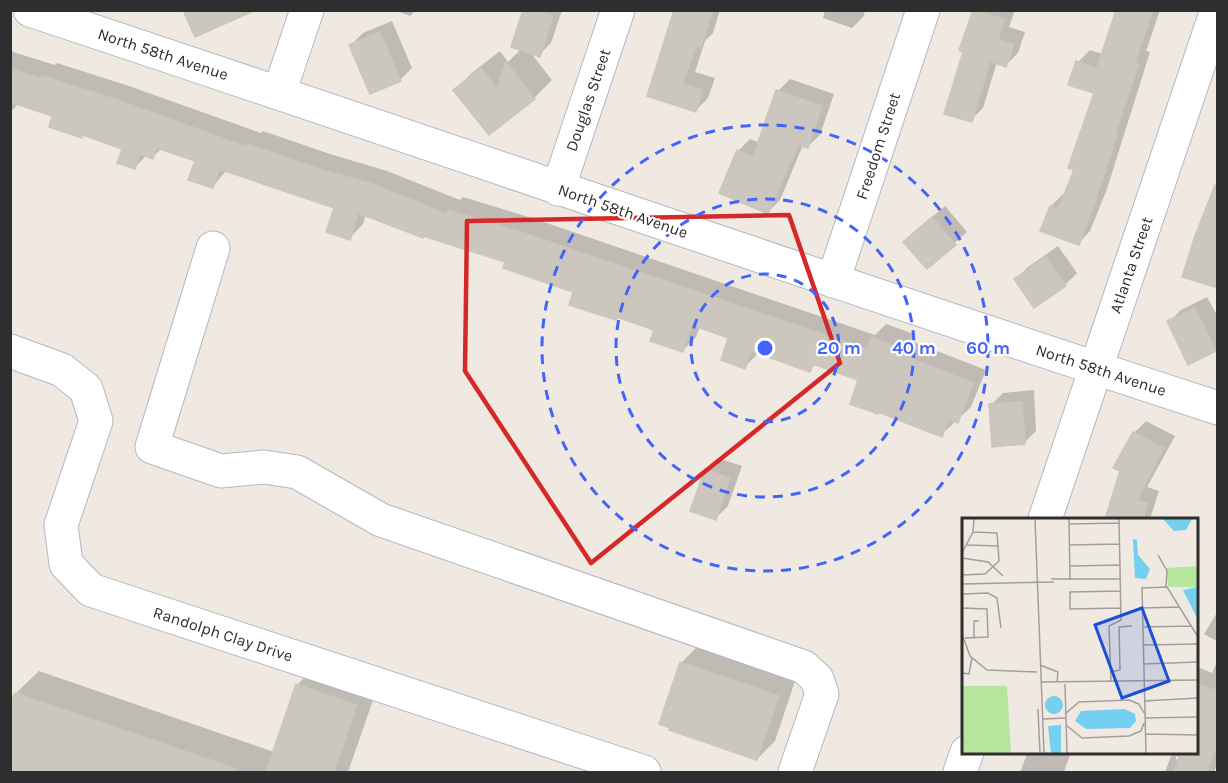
<svg xmlns="http://www.w3.org/2000/svg" width="1228" height="783" viewBox="0 0 1228 783" font-family="Karla,sans-serif">
	<rect width="100%" height="100%" fill="#efe9e1"/>
	<!-- shadow -->
	<g fill="#0003" fill-rule="evenodd">
		<path d="M394 10H416L410 16Z"/>
		<path d="M525 10H562L551 43 539 55 530 52 552 80 534 98 489 133 455 90 473 72 500 51 508 62 521 49Z"/>
		<path d="M676 10H720L713 33 705 41 695 72 715 78 708 98 696 110 649 95Z"/>
		<path d="M825 10H865L864 16 852 28 823 18Z"/>
		<path d="M974 10H1015L1009 27 1025 32 1018 53 1006 65 997 62 983 108 971 120 964 51Z"/>
		<path d="M1117 10H1160L1146 51 1150 52 1107 189 1090 231 1078 244 1042 230 1051 206 1063 194 1065 195 1076 169 1096 92 1078 62 1090 50 1103 54Z"/>
		<path d="M392 21 412 68 400 80 351 45 363 33Z"/>
		<path d="M10 51 55 65 57 63 129 86 261 133 263 131 330 154 387 171 460 200 463 197 535 219 875 335 886 324 914 334 911 341 986 370 971 407 941 435 860 380 816 364 809 370 759 352 745 367 730 337 700 326 696 337 682 351 656 329 618 316 616 318 575 291 507 261 366 214 363 224 350 238 336 207 227 170 213 186 197 160 162 148 153 157 147 155 135 167 124 148 54 115 19 103 10 113Z"/>
		<path d="M790 79 834 94 820 135 807 147 803 145 780 200 768 212 738 151 750 139 760 143 778 91Z"/>
		<path d="M945 206 967 232 927 267 917 230Z"/>
		<path d="M1058 246 1077 273 1065 285 1016 279 1028 267Z"/>
		<path d="M1207 297 1218 317V347L1215 350 1169 322 1181 310Z"/>
		<path d="M1034 390 1036 431 1024 443 991 405 1003 393Z"/>
		<path d="M1146 421 1175 436 1147 487 1159 491 1150 519H1106L1134 433Z"/>
		<path d="M718 458 742 466 728 506 716 518 706 470Z"/>
		<path d="M1218 611V642L1204 634Z"/>
		<path d="M699 645 796 678 775 741 757 759 681 663Z"/>
		<path d="M1218 659V762L1214 772H1165L1171 756 1176 752H1196V669L1198 667 1212 673ZM1176 756 1186 760 1185 763 1176 759Z"/>
		<path d="M320 662 379 683 348 772H10V710L16 693 39 671 274 752 297 685Z"/>
		<path d="M1028 752H1071L1064 772H1020Z"/>
	</g>
	<!-- building -->
	<g fill="#cbc7bf" stroke="#cbc5ba" stroke-width="1.5">
		<path d="M183 10H256L195 37Z"/>
		<path d="M523 10H537L553 16 540 57 511 47Z"/>
		<path d="M674 10H713L701 47 696 46 683 84 703 90 696 112 647 96Z"/>
		<path d="M973 10H978L1005 20 998 39 1014 45 1006 67 990 61 972 122 944 114 963 52 959 50Z"/>
		<path d="M1116 10H1153L1135 63 1139 64 1115 134 1117 135 1095 202 1079 245 1040 231 1050 206 1058 209 1074 170 1068 168 1094 93 1068 85 1076 61 1097 68Z"/>
		<path d="M380 32 401 81 370 94 349 45Z"/>
		<path d="M506 62 535 99 489 135 453 90 481 68 497 88Z"/>
		<path d="M10 68 41 79 42 76 115 99 247 147 248 144 316 168 373 184 447 214 448 210 521 232 867 349 871 337 901 348 899 354 973 383 958 423 949 419 942 437 878 412V414L850 404 858 380 813 364 810 372 751 351 745 369 721 360 728 338 692 325 683 352 650 341 654 330 617 317 616 320 569 305 573 292 503 268 505 262 423 236V238L358 213 350 240 326 232 334 208 219 169 213 188 188 180 195 161 157 148 153 159 140 154 135 169 117 163 122 149 83 135 82 138 49 127 52 116 10 102Z"/>
		<path d="M776 90 822 106 808 148 798 145 768 214 719 193 737 150 753 157Z"/>
		<path d="M1215 185 1218 186V288L1182 277 1195 236Z"/>
		<path d="M932 217 956 245 927 269 903 242Z"/>
		<path d="M1046 257 1066 286 1034 308 1014 279Z"/>
		<path d="M1195 308 1216 351 1188 365 1167 321Z"/>
		<path d="M1022 402 1025 444 992 447 989 404Z"/>
		<path d="M1133 432 1164 448 1137 500 1148 503 1143 519H1105L1120 471 1113 468Z"/>
		<path d="M705 469 730 478 716 520 690 511Z"/>
		<path d="M680 662 779 696 757 760 669 730 670 728 659 724Z"/>
		<path d="M1197 683 1218 691V741L1207 772H1174L1181 752H1197Z"/>
		<path d="M296 684 357 705 334 772H266Z"/>
		<path d="M15 693 237 769 236 772H10V705Z"/>
	</g>
	<g fill="none" stroke-linecap="round" stroke-linejoin="round">
		<!-- minor casing -->
		<g stroke="#b4b7c1" stroke-width="35">
			<g id="minor">
				<path d="M30 10C426 141 820 279 1218 408"/>
				<path d="M279 93 307 10"/>
				<path d="M558 189 618 10"/>
				<path d="M213 248 152 447 221 471 264 467 297 472 381 520 804 667 817 679 822 694 795 772"/>
				<path d="M833 281 923 10"/>
				<path d="M10 351 62 370 86 389 96 421 61 525 66 564 91 590 644 772"/>
				<path d="M1045 519 1217 10"/>
				<path d="M960 772 967 752"/>
			</g>
		</g>
		<!-- minor -->
		<use href="#minor" stroke="#fff" stroke-width="33"/>
	</g>
	<!-- marked area -->
	<path fill="none" stroke="#d62828" stroke-width="4.5" stroke-linejoin="round" d="M789 215 840 363 591 563 465 371 467 221Z"/>
	<!-- distance rings -->
	<g fill="none" stroke="#4264fb" stroke-width="3" stroke-dasharray="10 8">
		<circle cx="765" cy="348" r="74"/>
		<circle cx="765" cy="348" r="149"/>
		<circle cx="765" cy="348" r="223"/>
	</g>
	<g text-anchor="middle" dominant-baseline="central" stroke-width="4.5" stroke-linejoin="round" paint-order="stroke">
		<!-- street labels -->
		<g font-size="16" fill="#2e2e2e" stroke="#fff">
			<text transform="translate(163 54) rotate(18)">North 58th Avenue</text>
			<text transform="translate(588 100) rotate(-71)">Douglas Street</text>
			<text transform="translate(878 146) rotate(-72)">Freedom Street</text>
			<text transform="translate(623 211) rotate(19)">North 58th Avenue</text>
			<text transform="translate(1131 265) rotate(-71)">Atlanta Street</text>
			<text transform="translate(1101 370) rotate(18)">North 58th Avenue</text>
			<text transform="translate(223 634) rotate(18)">Randolph Clay Drive</text>
		</g>
	</g>
	<!-- overview -->
	<g transform="translate(962 518)">
		<rect width="236" height="236" fill="#efe9e1"/>
		<path d="M235 48V69H206L205 50ZM0 168H45L49 235H0Z" fill="#b6e59e"/>
		<path d="M201 1H230L224 12 212 13ZM171 21 175 22 176 37 188 51 184 61 173 60ZM235 69H236L235 100 221 72ZM83 187a9 9 0 1 1 18 0a9 9 0 1 1-18 0ZM163 191 173 196 174 203 168 210 124 211 113 203 119 193ZM99 207V235H89L86 208Z" fill="#75cff0"/>
		<path fill="none" stroke="#a29e99" stroke-width="1.5" d="M73 1 82 235M107 1 108 62M107 6 157 5M5 27 37 28M107 27 157 26M0 35 11 14 12 1M196 37 205 53 204 69M0 40 26 44 41 58M108 48 158 47M0 57 23 56 37 43 35 15 11 14M89 61H158M0 66 92 64M159 73 108 74V91L159 90M0 76 26 75 35 80 39 110M0 90 25 91 26 119 3 120M180 90 217 89M181 109 229 108M0 116 8 138 25 152 75 154M12 119V103H17M181 127 236 126M181 146 236 144M78 147 96 154 95 164M148 154 158 152 157 109 170 108M0 155 7 156 10 140M79 164 236 162M149 164 147 108 159 102 157 1M103 166 105 235M182 183 236 180M76 191 78 235M103 196 117 184 167 182 177 186 182 195M183 200 236 199M81 201 103 200M104 207 120 220 167 218 179 213 182 205M183 216 236 217M184 235 180 70 205 69 236 119"/>
		<path fill="#1d4ed8" fill-opacity="0.15" stroke="#1d4ed8" stroke-width="3" d="M180 90 207 163 160 180 133 107Z"/>
		<rect width="236" height="236" fill="none" stroke="#2e2e2e" stroke-width="3"/>
	</g>
	<circle cx="765" cy="348" r="9" fill="#4264fb" stroke="#fff" stroke-width="3"/>
	<g font-size="18" text-anchor="middle" font-weight="bold" fill="#4264fb" stroke="#fff" stroke-width="4.5" stroke-linejoin="round" paint-order="stroke">
		<text x="839" y="354">20 m</text>
		<text x="914" y="354">40 m</text>
		<text x="988" y="354">60 m</text>
	</g>
	<!-- border -->
	<rect width="1228" height="783" fill="none" stroke="#2e2e2e" stroke-width="24"/>
</svg>
